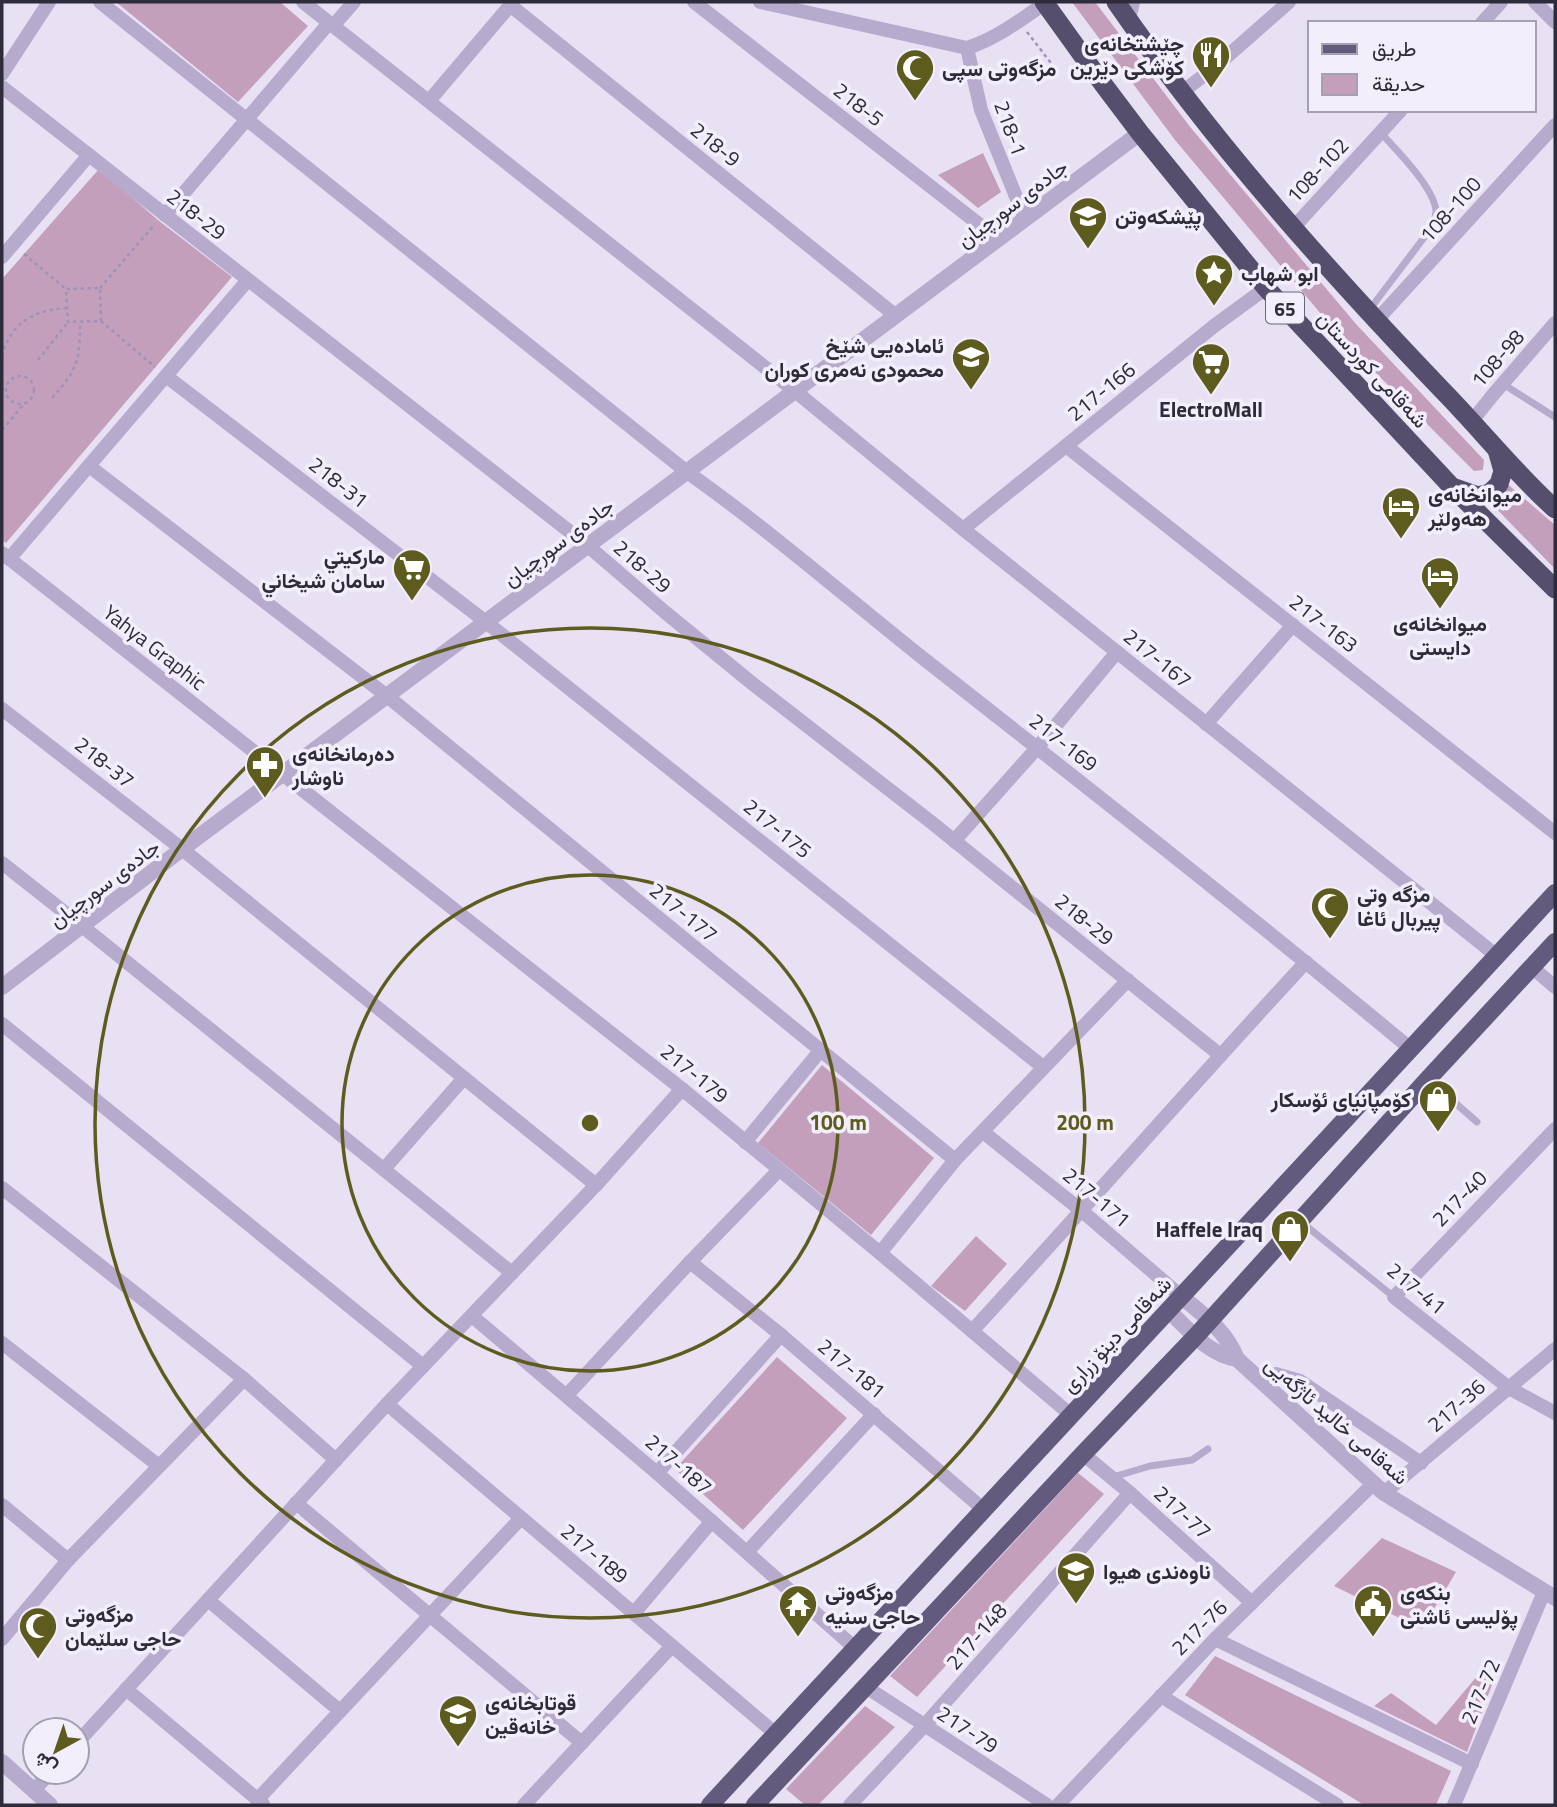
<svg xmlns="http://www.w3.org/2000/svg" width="1557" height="1807" viewBox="0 0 1557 1807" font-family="'Titillium Web',Vazirmatn,sans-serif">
	<rect width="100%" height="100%" fill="#e8e1f4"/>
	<!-- green -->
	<g fill="#c49fbc">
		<path d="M116 2H280L308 26 238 102Z"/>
		<path d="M1072 2H1095L1191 128 1356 324 1484 460 1483 470 1474 471 1342 339 1175 140Z"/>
		<path d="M983 153 1001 192 978 208 938 175Z"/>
		<path d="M99 169 158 220 232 277 6 543 2 540V279Z"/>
		<path d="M1504 481 1555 525V569L1488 500Z"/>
		<path d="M822 1065 934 1158 871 1235 758 1143Z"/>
		<path d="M976 1236 1007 1264 965 1311 931 1286Z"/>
		<path d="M777 1357 847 1418 743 1530 675 1469Z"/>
		<path d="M1078 1473 1104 1494 917 1697 890 1676Z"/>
		<path d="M1382 1538 1456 1572 1422 1629 1334 1586Z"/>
		<path d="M1215 1656 1451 1771 1436 1805H1364L1185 1695Z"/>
		<path d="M1478 1675 1493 1682 1467 1752 1374 1706 1391 1693 1436 1725Z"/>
		<path d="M865 1706 895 1727 818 1805H805L786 1789Z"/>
	</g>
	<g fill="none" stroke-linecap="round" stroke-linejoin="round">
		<!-- path -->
		<g stroke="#9e93b6" stroke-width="2.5" stroke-dasharray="3.5 3.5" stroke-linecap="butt">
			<path d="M1027 32 1051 63"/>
			<path d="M24 254 66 289"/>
			<path d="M100 288 155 224"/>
			<path d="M101 321 100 288 66 289 68 322 101 321 155 367"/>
			<path d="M2 356C10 323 34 310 67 308"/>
			<path d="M38 360 68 322"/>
			<circle cx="20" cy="390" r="14"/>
			<path d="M52 398C78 370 80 359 80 322"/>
			<path d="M2 430 25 403"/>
		</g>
		<!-- service -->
		<g stroke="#b7abcd" stroke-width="7">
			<path d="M1370 309 1432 227C1433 222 1436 216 1436 211 1434 187 1396 150 1381 133"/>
			<path d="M1503 384 1555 417"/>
			<path d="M1428 1079 1477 1122"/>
			<path d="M1300 1221 1394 1297"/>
			<path d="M1113 1477 1150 1466 1192 1460 1208 1449"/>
		</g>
		<!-- minor -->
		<g stroke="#b7abcd" stroke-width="14">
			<path d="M100 2 687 472C769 530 845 596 924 659 1087 787 1251 916 1411 1049"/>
			<path d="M303 2 795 391 963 529 1497 956"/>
			<path d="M694 2 998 239"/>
			<path d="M760 2 967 48C995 39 1021 20 1045 3"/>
			<path d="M1535 2 1555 22"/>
			<path d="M510 5 896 316"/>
			<path d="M1129 20 1133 2"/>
			<path d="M1482 23 1501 2"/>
			<path d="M333 26 354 2"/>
			<path d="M967 48 981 110 1025 219"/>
			<path d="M2 74 49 2"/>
			<path d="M2 87 588 546 666 613 753 684 931 822 1220 1055"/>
			<path d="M1182 92 1215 67 1289 2"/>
			<path d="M429 101 513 2"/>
			<path d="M165 215 329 23"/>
			<path d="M1293 228 1401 110"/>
			<path d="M2 257 89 155"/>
			<path d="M1376 321 1555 125"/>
			<path d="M166 376 486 622 1043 1067"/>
			<path d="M1472 421 1492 396 1555 323"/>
			<path d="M1066 446 1555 833"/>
			<path d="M89 466 387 696 955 1160"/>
			<path d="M963 529 1214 326 1266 288"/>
			<path d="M2 553 682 1089 880 1253 1071 1415"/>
			<path d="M9 559 248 280"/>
			<path d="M2 709 182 849 596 1185"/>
			<path d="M1206 724 1293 625"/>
			<path d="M954 841 1037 748 1117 652"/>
			<path d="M2 863 82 926 512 1273"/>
			<path d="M1533 968 1555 987"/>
			<path d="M2 1024 423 1366"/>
			<path d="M1555 1129 1394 1297 1509 1388 1555 1413"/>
			<path d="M983 1132 1082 1211 1182 1297"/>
			<path d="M745 1142 820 1051"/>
			<path d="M384 1169 464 1078"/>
			<path d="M2 1188 244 1379 336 1460"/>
			<path d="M880 1253 955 1160 1128 980"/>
			<path d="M690 1262 781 1335 983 1509"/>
			<path d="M472 1316 657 1473 855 1648"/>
			<path d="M972 1331C1084 1209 1193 1084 1306 962"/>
			<path d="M2 1343 159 1466"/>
			<path d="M1259 1380 1276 1374 1300 1381 1421 1463"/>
			<path d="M567 1395 690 1262 779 1170"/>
			<path d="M387 1404 776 1734"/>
			<path d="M1083 1454 1130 1493 1252 1603"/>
			<path d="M657 1473 781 1335"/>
			<path d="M1384 1493 1555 1349"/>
			<path d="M296 1503 582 1743"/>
			<path d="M2 1505 68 1560"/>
			<path d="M748 1551 874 1414"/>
			<path d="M208 1600 340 1711"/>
			<path d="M634 1613 712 1521"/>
			<path d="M2 1639 68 1560 244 1379"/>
			<path d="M1215 1639 1472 1764"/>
			<path d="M866 1687 1047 1805"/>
			<path d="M126 1689 263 1804"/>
			<path d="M1161 1696 1337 1805"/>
			<path d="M77 1743 387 1404 596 1185 682 1089"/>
			<path d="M33 1791 51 1772"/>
			<path d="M257 1800 521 1518"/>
			<path d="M524 1805 672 1646"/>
			<path d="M850 1805 924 1726 1130 1493"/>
			<path d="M1058 1805 1215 1639 1374 1483"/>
			<path d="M1454 1805 1544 1592"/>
		</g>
		<!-- tertiary -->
		<g stroke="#b7abcd" stroke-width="16">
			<path d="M2 987 182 849 1140 133"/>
			<path d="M1182 1297C1204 1315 1226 1331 1237 1359L1384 1493 1555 1598"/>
			<path d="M1169 1311C1189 1330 1209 1355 1237 1359"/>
			<path d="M2 1762 50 1805"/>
		</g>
		<!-- primary -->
		<g stroke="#635b7d" stroke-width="18">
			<path d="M710 1805 1555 893"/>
			<path d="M755 1805 1083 1454 1196 1336 1428 1079 1555 942"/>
		</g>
		<!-- trunk -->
		<g stroke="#554e6c" stroke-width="19">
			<path d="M1044 2 1103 84 1140 133 1266 288 1451 486 1555 589"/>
			<path d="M1116 2C1213 142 1327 270 1445 393 1482 431 1516 474 1555 509"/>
			<path d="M1455 488 1478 496 1490 493 1499 484 1503 471 1497 450"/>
		</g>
	</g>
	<!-- distance rings -->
	<g fill="none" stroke="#5e5b1e" stroke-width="3.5">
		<circle cx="590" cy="1123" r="248"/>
		<circle cx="590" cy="1123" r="495"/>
	</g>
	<!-- icons -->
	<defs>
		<g id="restaurant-pin" transform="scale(2.0125)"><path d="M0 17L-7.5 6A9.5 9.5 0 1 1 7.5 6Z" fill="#5e5b1e" stroke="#f3eefb"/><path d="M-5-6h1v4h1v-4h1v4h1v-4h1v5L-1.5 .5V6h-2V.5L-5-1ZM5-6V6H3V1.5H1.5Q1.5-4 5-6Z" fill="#fff"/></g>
		<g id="mosque-pin" transform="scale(2.0125)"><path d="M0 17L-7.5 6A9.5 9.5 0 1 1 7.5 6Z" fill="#5e5b1e" stroke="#f3eefb"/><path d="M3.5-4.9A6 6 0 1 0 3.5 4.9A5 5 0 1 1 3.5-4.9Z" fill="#fff"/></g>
		<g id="school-pin" transform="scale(2.0125)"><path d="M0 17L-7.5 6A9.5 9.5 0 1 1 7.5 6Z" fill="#5e5b1e" stroke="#f3eefb"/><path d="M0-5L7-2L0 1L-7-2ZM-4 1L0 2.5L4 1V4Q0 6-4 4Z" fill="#fff"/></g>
		<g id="sight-pin" transform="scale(2.0125)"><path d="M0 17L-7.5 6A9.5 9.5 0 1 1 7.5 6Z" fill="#5e5b1e" stroke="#f3eefb"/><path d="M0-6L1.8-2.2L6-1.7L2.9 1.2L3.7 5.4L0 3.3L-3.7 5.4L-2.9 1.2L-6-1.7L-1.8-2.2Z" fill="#fff"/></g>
		<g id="supermarket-pin" transform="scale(2.0125)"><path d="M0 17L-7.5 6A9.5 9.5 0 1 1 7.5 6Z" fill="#5e5b1e" stroke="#f3eefb"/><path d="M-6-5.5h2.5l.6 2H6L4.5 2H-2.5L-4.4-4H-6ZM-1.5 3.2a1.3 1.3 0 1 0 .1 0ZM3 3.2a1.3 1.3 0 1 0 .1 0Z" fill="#fff"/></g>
		<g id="hotel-pin" transform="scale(2.0125)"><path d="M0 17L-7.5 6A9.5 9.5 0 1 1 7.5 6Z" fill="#5e5b1e" stroke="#f3eefb"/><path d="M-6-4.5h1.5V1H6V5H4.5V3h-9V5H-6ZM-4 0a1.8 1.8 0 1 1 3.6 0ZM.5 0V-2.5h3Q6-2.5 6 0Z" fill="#fff"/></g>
		<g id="pharmacy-pin" transform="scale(2.0125)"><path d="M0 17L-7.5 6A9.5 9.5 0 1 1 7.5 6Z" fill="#5e5b1e" stroke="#f3eefb"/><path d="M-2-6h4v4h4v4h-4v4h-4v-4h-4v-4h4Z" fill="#fff"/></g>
		<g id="shop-pin" transform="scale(2.0125)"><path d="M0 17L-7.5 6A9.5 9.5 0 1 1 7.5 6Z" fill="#5e5b1e" stroke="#f3eefb"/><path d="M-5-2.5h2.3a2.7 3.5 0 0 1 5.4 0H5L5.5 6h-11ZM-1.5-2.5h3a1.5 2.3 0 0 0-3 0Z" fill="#fff"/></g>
		<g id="temple-pin" transform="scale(2.0125)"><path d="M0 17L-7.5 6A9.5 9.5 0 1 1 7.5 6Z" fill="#5e5b1e" stroke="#f3eefb"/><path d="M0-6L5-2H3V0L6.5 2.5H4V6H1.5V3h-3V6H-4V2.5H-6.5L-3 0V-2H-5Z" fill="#fff"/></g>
		<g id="civic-pin" transform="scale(2.0125)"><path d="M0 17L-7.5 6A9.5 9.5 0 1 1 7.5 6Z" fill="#5e5b1e" stroke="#f3eefb"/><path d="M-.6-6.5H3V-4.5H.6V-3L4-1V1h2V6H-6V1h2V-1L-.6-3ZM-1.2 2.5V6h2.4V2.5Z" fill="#fff"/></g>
	</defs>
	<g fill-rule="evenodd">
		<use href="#restaurant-pin" x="1211" y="55"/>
		<use href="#mosque-pin" x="915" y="68"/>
		<use href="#school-pin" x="1088" y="216"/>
		<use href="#sight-pin" x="1214" y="273"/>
		<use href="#school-pin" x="971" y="357"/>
		<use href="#supermarket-pin" x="1211" y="362"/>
		<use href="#hotel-pin" x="1401" y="506"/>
		<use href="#supermarket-pin" x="412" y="568"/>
		<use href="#hotel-pin" x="1440" y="576"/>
		<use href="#pharmacy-pin" x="265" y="765"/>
		<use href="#mosque-pin" x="1330" y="906"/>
		<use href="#shop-pin" x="1438" y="1099"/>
		<use href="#shop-pin" x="1290" y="1229"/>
		<use href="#school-pin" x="1076" y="1571"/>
		<use href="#temple-pin" x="798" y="1604"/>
		<use href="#civic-pin" x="1373" y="1604"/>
		<use href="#mosque-pin" x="38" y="1626"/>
		<use href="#school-pin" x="458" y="1714"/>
	</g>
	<g text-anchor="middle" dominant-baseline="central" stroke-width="7" stroke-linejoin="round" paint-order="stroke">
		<!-- shield labels -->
		<rect fill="#f3eefb" stroke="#696675" stroke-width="2" x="1266" y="292.5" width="38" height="31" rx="5"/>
		<g font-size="19" font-weight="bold" fill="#2e2b3b">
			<text x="1285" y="308">65</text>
		</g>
		<!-- poi labels -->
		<g font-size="21" font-weight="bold" fill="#2e2b3b" stroke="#f3eefb" text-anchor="start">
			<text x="1184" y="43" text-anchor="end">چێشتخانەی<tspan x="1184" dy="24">کۆشکی دێرین</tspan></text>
			<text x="942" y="68">مزگەوتی سپی</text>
			<text x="1115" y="216">پێشکەوتن</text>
			<text x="1241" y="273">ابو شهاب</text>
			<text x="944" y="345" text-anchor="end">ئامادەیی شێخ<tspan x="944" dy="24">محمودی نەمری کوران</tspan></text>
			<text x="1211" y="409" text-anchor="middle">ElectroMall</text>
			<text x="1428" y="494">میوانخانەی<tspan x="1428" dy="24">هەولێر</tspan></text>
			<text x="385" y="556" text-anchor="end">ماركيتي<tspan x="385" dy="24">سامان شيخاني</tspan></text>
			<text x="1440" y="623" text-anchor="middle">میوانخانەی<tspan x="1440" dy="24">دایستی</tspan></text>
			<text x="292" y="753">دەرمانخانەی<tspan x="292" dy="24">ناوشار</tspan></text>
			<text x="1357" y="894">مزگه وتى<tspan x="1357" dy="24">پيربال ئاغا</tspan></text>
			<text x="1411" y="1099" text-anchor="end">کۆمپانیای ئۆسکار</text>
			<text x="1263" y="1229" text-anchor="end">Haffele Iraq</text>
			<text x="1103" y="1571">ناوەندی هیوا</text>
			<text x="825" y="1592">مزگەوتی<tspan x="825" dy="24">حاجی سنیە</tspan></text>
			<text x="1400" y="1592">بنکەی<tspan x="1400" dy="24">پۆلیسی ئاشتی</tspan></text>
			<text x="65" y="1614">مزگەوتی<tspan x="65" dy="24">حاجی سلێمان</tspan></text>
			<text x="485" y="1702">قوتابخانەی<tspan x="485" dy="24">خانەقین</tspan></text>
		</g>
		<!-- street labels -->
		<g font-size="21" fill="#2e2b3b" stroke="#f3eefb">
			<text transform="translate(859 104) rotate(38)">218-5</text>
			<text transform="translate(1011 128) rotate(70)">218-1</text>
			<text transform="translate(716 144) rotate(39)">218-9</text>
			<text transform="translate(1317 170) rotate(-47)">108-102</text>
			<text transform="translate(1012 203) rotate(-37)">جادەی سورچیان</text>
			<text transform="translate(1450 209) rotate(-48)">108-100</text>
			<text transform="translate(197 214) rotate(38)">218-29</text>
			<text transform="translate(1497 358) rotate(-49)">108-98</text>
			<text transform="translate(1373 369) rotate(47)">شەقامی کوردستان</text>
			<text transform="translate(1101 391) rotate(-39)">217-166</text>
			<text transform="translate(339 482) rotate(38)">218-31</text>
			<text transform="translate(558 542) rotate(-37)">جادەی سورچیان</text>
			<text transform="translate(643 566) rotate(41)">218-29</text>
			<text transform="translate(1324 623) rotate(38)">217-163</text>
			<text transform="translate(155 647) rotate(38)">Yahya Graphic</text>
			<text transform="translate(1158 658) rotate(39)">217-167</text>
			<text transform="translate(1064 742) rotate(38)">217-169</text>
			<text transform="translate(105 762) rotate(38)">218-37</text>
			<text transform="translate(778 828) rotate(39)">217-175</text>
			<text transform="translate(104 883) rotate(-37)">جادەی سورچیان</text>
			<text transform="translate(684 912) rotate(39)">217-177</text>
			<text transform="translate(1085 919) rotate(39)">218-29</text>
			<text transform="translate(695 1073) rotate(39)">217-179</text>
			<text transform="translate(1097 1197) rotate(40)">217-171</text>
			<text transform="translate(1459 1198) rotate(-46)">217-40</text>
			<text transform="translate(1417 1288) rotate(39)">217-41</text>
			<text transform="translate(1116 1334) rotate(-47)">شەقامی دینۆ زراری</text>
			<text transform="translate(852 1368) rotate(40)">217-181</text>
			<text transform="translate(1456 1405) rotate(-41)">217-36</text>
			<text transform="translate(1337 1420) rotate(41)">شەقامی خالید ئاژگەیی</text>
			<text transform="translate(679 1464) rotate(41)">217-187</text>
			<text transform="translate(1183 1512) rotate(42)">217-77</text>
			<text transform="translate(595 1553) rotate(40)">217-189</text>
			<text transform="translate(1199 1627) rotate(-45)">217-76</text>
			<text transform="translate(976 1636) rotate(-49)">217-148</text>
			<text transform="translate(1480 1691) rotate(-67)">217-72</text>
			<text transform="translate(968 1729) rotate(33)">217-79</text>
		</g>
	</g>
	<circle cx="590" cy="1123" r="10" fill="#5e5b1e" stroke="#f3eefb" stroke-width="3.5"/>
	<g font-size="21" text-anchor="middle" font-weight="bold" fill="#5e5b1e" stroke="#f3eefb" stroke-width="7" stroke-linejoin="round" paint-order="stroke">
		<text x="838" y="1130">100 m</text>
		<text x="1085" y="1130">200 m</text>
	</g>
	<!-- border -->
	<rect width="1557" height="1807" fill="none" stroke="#2e2b3b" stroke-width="7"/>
	<!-- legend -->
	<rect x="1308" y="21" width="228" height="91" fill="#f3eefb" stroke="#a4a0ae" stroke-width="2"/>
	<rect x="1322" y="44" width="35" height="10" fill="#635b7d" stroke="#a4a0ae" stroke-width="2"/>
	<text x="1372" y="56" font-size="21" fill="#2e2b3b">طريق</text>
	<rect x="1322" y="74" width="35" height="21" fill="#c49fbc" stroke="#a4a0ae" stroke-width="2"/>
	<text x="1372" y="91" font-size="21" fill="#2e2b3b">حديقة</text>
	<!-- north arrow -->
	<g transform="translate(56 1751) rotate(220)"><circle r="33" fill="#f3eefb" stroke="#a4a0ae" stroke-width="2"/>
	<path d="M0-5L12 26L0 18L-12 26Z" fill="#5e5b1e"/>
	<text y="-10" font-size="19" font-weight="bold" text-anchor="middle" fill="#2e2b3b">ش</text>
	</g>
</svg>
